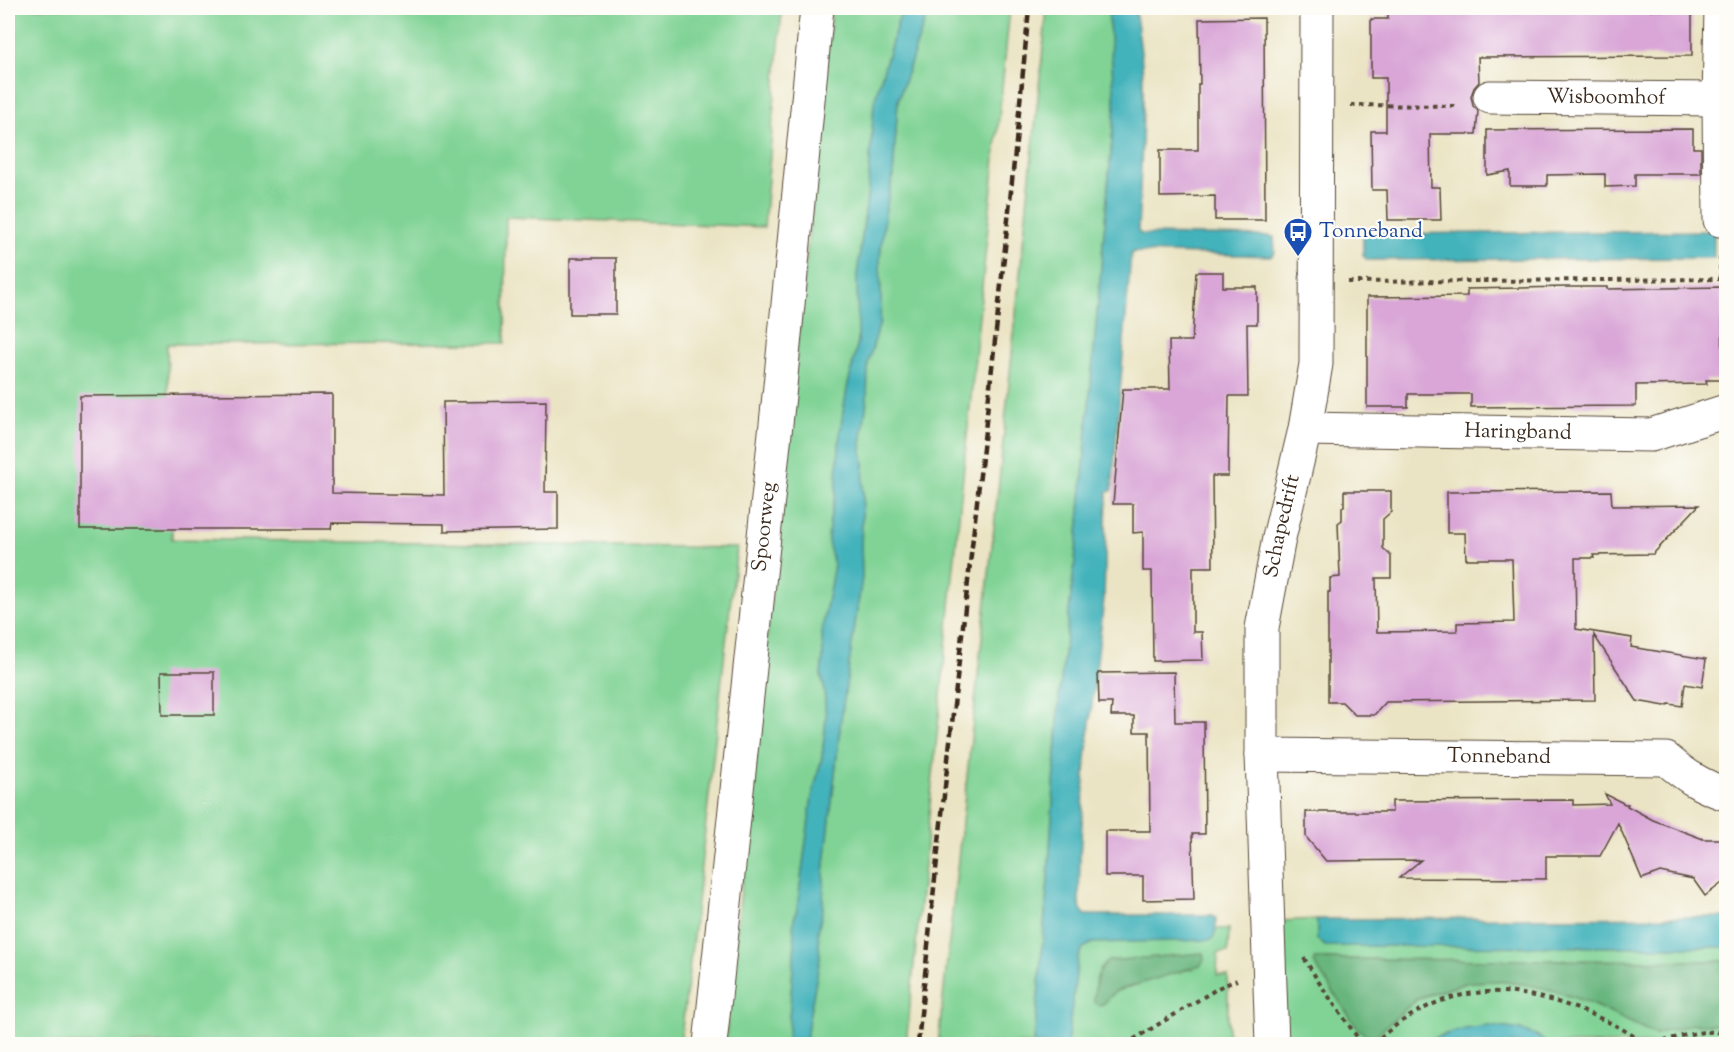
<svg xmlns="http://www.w3.org/2000/svg" width="1734" height="1052" viewBox="0 0 1734 1052" font-family="'Sorts Mill Goudy',serif">
	<rect width="100%" height="100%" fill="#fdfcf7"/>
	<filter id="ink" filterUnits="userSpaceOnUse"><feTurbulence type="fractalNoise" baseFrequency=".0167" numOctaves="2"/><feDisplacementMap in="SourceGraphic" scale="12" xChannelSelector="R" yChannelSelector="G"/><feConvolveMatrix kernelMatrix="1 2 1 2 8 2 1 2 1" color-interpolation-filters="sRGB"/></filter>
	<filter id="wash" filterUnits="userSpaceOnUse"><feTurbulence type="fractalNoise" baseFrequency=".008" numOctaves="4" result="noise"/><feDisplacementMap in="SourceGraphic" scale="24" xChannelSelector="R" yChannelSelector="G"/><feGaussianBlur stdDeviation="1.35" result="paint"/><feColorMatrix in="noise" values="0 0 0 0 0 0 0 0 0 0 0 0 0 0 0 0 0 1.4 0 .05"/><feComposite in="paint" operator="in"/></filter>
	<g filter="url(#wash)">
		<rect width="100%" height="100%" fill="#ebe4c4"/>
		<!-- green -->
		<g fill="#80d395" stroke="#5e7e5a" stroke-width="1.5" fill-rule="evenodd">
			<path d="M8 8H782L764 227 506 217 505 343 167 344 172 539 737 548C717 713 701 879 680 1044H8Z"/>
			<path d="M832 8H902L874 102 868 190 857 276 858 342 847 389 840 432 836 493 829 524 828 542 834 565 822 630 823 658 821 675 824 687 826 719 822 757 812 797 797 909C792 922 793 930 795 943L787 1044H725Z"/>
			<path d="M929 8H1010L906 1044H806L808 1024 820 958 818 931 823 907 824 873 841 719 862 577 861 546 864 463 861 444 867 400 868 363 880 322 881 299 880 258 885 214 893 175 898 100Z"/>
			<path d="M1047 8H1108L1115 106 1078 534 1059 698 1058 724 1048 880 1034 1044H938L999 481Z"/>
			<path d="M1317 919V939L1325 946 1726 947V961L1315 959 1398 1015 1418 999 1441 991 1469 982 1497 981 1523 984 1552 990 1587 1002 1655 1034 1693 1024H1726V1044H1547L1538 1036 1522 1030 1488 1026 1444 1034 1422 1044H1280V921Z"/>
			<path d="M1216 929H1229L1228 952 1218 953 1217 975 1228 976V1044H1067L1078 958 1083 948 1092 943 1214 937ZM1108 961 1194 968 1141 982 1116 991 1103 1004 1095 985 1100 969Z"/>
		</g>
		<!-- forest -->
		<g fill="#68b57e" stroke="#52704e" stroke-width="1.5">
			<path d="M1203 953 1204 959 1201 965 1116 991 1103 1004 1098 1005 1094 1002C1095 985 1095 973 1108 961Z"/>
			<path d="M1315 959 1726 961V1024H1693L1655 1034 1587 1002 1552 990 1523 984 1497 981 1469 982 1418 998 1376 1035H1366L1358 1029 1313 962Z"/>
		</g>
		<!-- water -->
		<g fill="#42b2bb" stroke="#3e6e6c" stroke-width="1.5">
			<path d="M902 8H929L898 100 893 175 885 214 880 258 881 299 880 322 868 363 867 400 861 444 864 463 861 546 862 577 841 719 824 873 823 907 818 931 820 958 808 1024 806 1044H787L795 943C793 930 792 922 797 909L812 797 822 757 826 719 824 687 821 675 823 658 822 630 834 565 828 542 829 524 836 493 840 432 847 389 858 342 857 276 868 190 874 102Z"/>
			<path d="M1108 8H1135C1138 30 1142 54 1143 77 1144 129 1140 180 1138 232L1142 234 1270 236 1274 237 1275 252 1272 256 1133 252 1131 254 1112 491 1107 492 1104 599 1086 759 1080 856 1079 903 1082 911 1086 915H1211L1216 918C1216 926 1217 934 1211 940L1092 943 1083 948 1078 958 1067 1044H1034L1048 880 1058 724 1059 698 1078 534 1115 106Z"/>
			<path d="M1714 231V258L1367 260 1363 255V234Z"/>
			<path d="M1726 917V947L1325 946 1317 939V919Z"/>
			<path d="M1488 1026C1510 1029 1531 1028 1547 1044H1422C1444 1033 1464 1028 1488 1026Z"/>
		</g>
		<g id="blocks">
			<!-- building -->
			<g fill="#d9a6d7">
				<path d="M1388 8H1634V10L1692 11V56L1478 57 1479 82 1474 88 1471 96 1473 106 1478 111 1476 134H1430L1431 187H1440L1441 220H1388L1387 190H1372L1371 131H1386V78H1371V19H1388Z"/>
				<path d="M1264 18 1265 220H1215V196L1160 197V150H1198V84H1200L1199 19Z"/>
				<path d="M1693 129V148H1701V174H1635V186L1605 187V174L1547 175V186H1510V171L1487 175V130Z"/>
				<rect x="570" y="258" width="46" height="56"/>
				<path d="M1196 272H1223V287H1257V324H1247L1248 396H1229L1228 476H1212L1213 567H1193V632H1202L1203 660 1153 661 1152 571H1143V532L1133 533V504H1113L1123 389H1170L1169 341H1192Z"/>
				<path d="M1567 287H1607V289L1722 287 1723 380H1706L1707 384 1636 385V406L1471 407V394H1408V407H1367V297L1467 296V289Z"/>
				<path d="M332 394V493L444 495 443 402 546 401 545 492H558V529L444 531V524L332 523 331 529H80V396Z"/>
				<path d="M1344 491H1391V512L1383 519V548L1391 556V578H1376L1377 632 1457 631V623L1514 622 1512 559H1466L1465 533H1447V492L1611 491 1612 506 1699 505 1653 554 1593 555 1594 558H1575L1576 629 1632 638 1631 647 1706 659 1702 687 1685 684 1682 706 1669 704 1665 706 1637 701 1594 635 1595 700 1386 702 1374 715H1355L1342 702H1328V592H1330V578L1340 577 1338 523 1342 520V507H1344Z"/>
				<path d="M161 672H214V715H162Z"/>
				<path d="M1174 672 1175 722H1204L1205 834H1192L1194 899 1143 900V876H1105V831H1150L1149 732H1134V716H1111L1112 703H1099L1098 673Z"/>
				<path d="M1605 794 1625 804H1628L1627 806 1653 820 1703 839H1726V880L1705 896 1693 879 1660 872 1642 879 1618 823 1600 856H1546V879L1399 878 1421 860 1326 861 1306 837V812H1392V801L1573 800V805L1610 804Z"/>
			</g>
		</g>
	</g>
	<g filter="url(#ink)">
		<use href="#blocks" fill-opacity="0" stroke="#554637" stroke-width="1.5"/>
		<g fill="none" stroke-linecap="round" stroke-linejoin="round">
			<!-- minor casing -->
			<g stroke="#554637" stroke-width="35">
				<g id="minor">
					<path id="s1" d="M1490 97 1719 99"/>
					<path d="M1720 220 1719 99 1721 8"/>
					<path id="s2" d="M1305 429 1651 435 1726 411"/>
					<path id="s3" d="M1262 755 1666 759C1686 776 1701 786 1726 794"/>
					<path id="s4" d="M710 1044 780 386 817 8"/>
					<path id="s5" d="M1272 1044 1262 755V628L1279 538 1305 429 1316 364 1317 8"/>
				</g>
			</g>
			<!-- path -->
			<g stroke="#554637" stroke-width="4" stroke-dasharray="4.5 4.5" stroke-linecap="butt">
				<path d="M1351 105 1457 106"/>
				<path d="M1720 279V253"/>
				<path d="M1348 282 1726 279"/>
				<path d="M1304 958 1320 984 1362 1044"/>
				<path d="M1126 1044 1220 987 1237 980"/>
				<path d="M1373 1044C1437 986 1500 979 1580 1010 1603 1019 1626 1029 1644 1044"/>
				<path d="M1655 1044C1679 1036 1702 1029 1726 1033"/>
			</g>
			<!-- minor -->
			<use href="#minor" stroke="#fff" stroke-width="33"/>
			<!-- rail -->
			<path stroke="#3b2a1e" stroke-width="4.5" stroke-dasharray="9 4.5" stroke-linecap="butt" d="M918 1044C952 698 997 354 1029 8"/>
		</g>
	</g>
	<!-- icons -->
	<defs>
		<g id="bus-pin" transform="scale(1.5)"><path d="M0 17L-7.5 6A9.5 9.5 0 1 1 7.5 6Z" fill="#1a4fb4" stroke="#fdfcf7"/><path d="M-5-6H5V4H4V6H2V4H-2V6H-4V4H-5ZM-3.5-4V0h7V-4ZM-3.5 1.2v1.5H-2V1.2ZM2 1.2v1.5H3.5V1.2Z" fill="#fff"/></g>
	</defs>
	<g fill-rule="evenodd">
		<use href="#bus-pin" x="1298" y="232"/>
	</g>
	<g text-anchor="middle" dominant-baseline="central" stroke-width="4.5" stroke-linejoin="round" paint-order="stroke">
		<!-- street labels -->
		<g font-size="21" fill="#3b2a1e" stroke="#fdfcf7">
			<text stroke="none"><textPath href="#s1" startOffset="116">Wisboomhof</textPath></text>
			<text stroke="none"><textPath href="#s2" startOffset="213">Haringband</textPath></text>
			<text stroke="none"><textPath href="#s5" startOffset="520">Schapedrift</textPath></text>
			<text stroke="none"><textPath href="#s4" startOffset="520">Spoorweg</textPath></text>
			<text stroke="none"><textPath href="#s3" startOffset="237">Tonneband</textPath></text>
		</g>
		<!-- transit labels -->
		<g font-size="21" fill="#164399" stroke="#fdfcf7" text-anchor="start">
			<text x="1319" y="232">Tonneband</text>
		</g>
	</g>
	<!-- margin -->
	<rect width="1734" height="1052" fill="none" stroke="#fdfcf7" stroke-width="30"/>
</svg>
